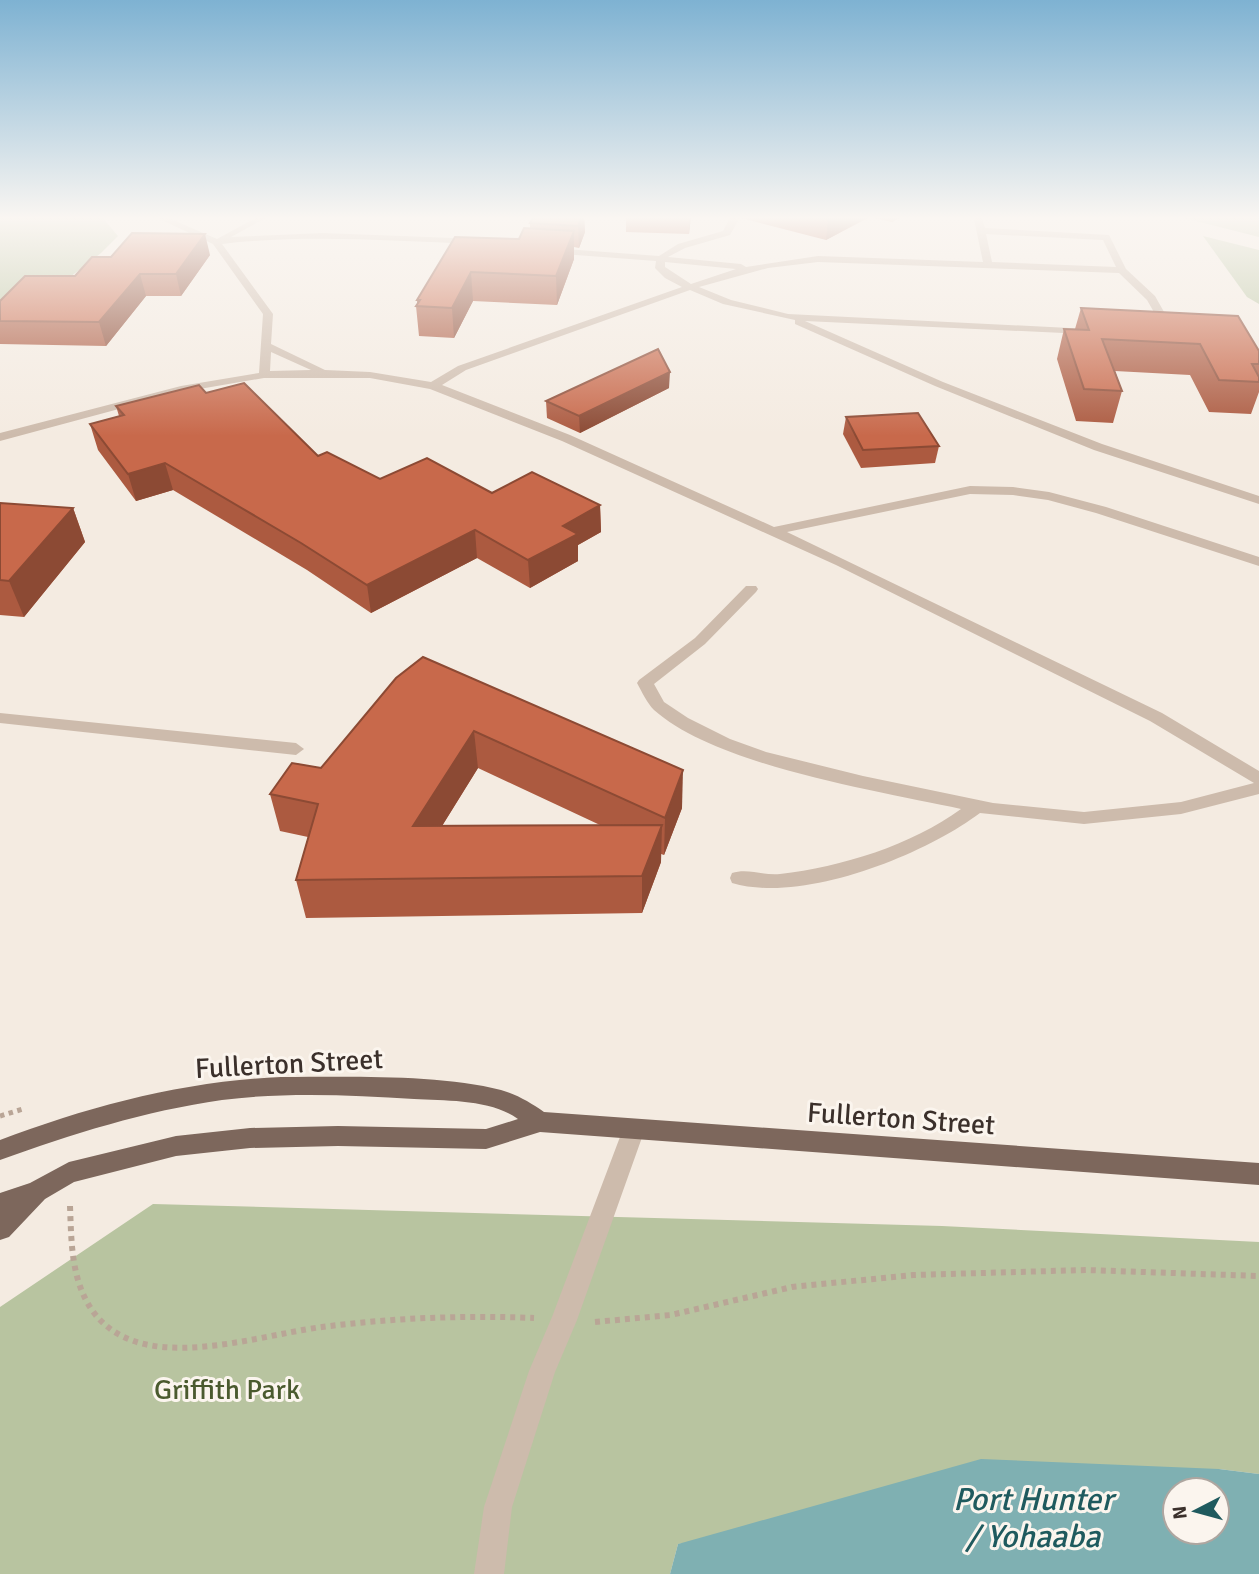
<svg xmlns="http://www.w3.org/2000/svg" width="1259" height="1574" viewBox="0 0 1259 1574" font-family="Signika,sans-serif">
	<rect width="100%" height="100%" fill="#f4ebe1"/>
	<!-- green -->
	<g fill="#b8c4a0">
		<path d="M0 216H101L118 236 101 253 61 284 0 308Z"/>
		<path d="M1175 216H1259V237L1176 216Z"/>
		<path d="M1203 236 1259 250V304L1247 297Z"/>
		<path d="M153 1204 942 1226 1259 1242V1474L1219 1469 678 1544 670 1574H0V1307Z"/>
	</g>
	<!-- water -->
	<path fill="#7fb0b2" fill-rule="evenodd" d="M981 1459 1219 1469 1259 1474V1574H670L678 1544ZM1217 1490V1532H1175V1490Z"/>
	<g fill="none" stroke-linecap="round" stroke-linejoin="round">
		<!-- path-far1 -->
		<path stroke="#b9a596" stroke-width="5" stroke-dasharray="4.5 4.5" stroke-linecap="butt" d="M0 1116 23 1109"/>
		<!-- path -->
		<g stroke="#b9a596" stroke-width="6" stroke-dasharray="5 5" stroke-linecap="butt">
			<path d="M70 1206C71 1231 71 1256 78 1280 110 1388 244 1337 322 1327 392 1318 463 1315 534 1318"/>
			<path d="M595 1322 671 1315 792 1287 913 1275 1086 1270 1259 1276"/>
		</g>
		<!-- minor -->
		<g fill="#cdbbac" fill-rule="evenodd">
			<path d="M153 216H164L217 239 259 216H269L231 237 323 233 479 239V243L476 244C392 241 306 234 222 244L273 314 271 344 325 370 370 372 431 382 458 366 682 287 665 278 655 268 656 261 549 253V249L552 248 659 256 678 244 723 231 731 216 740 217 730 235 685 248 668 257 741 264 746 267 818 256 983 262 974 219 970 216H981L985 228 1109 235 1126 269 1155 296 1176 333 1175 335H1167L1147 300 1119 273 818 262 768 268 699 287 731 300 788 314 1089 329V333L1085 334 805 321 943 382 1102 444 1259 496V504L1094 450 935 386 795 324V320L723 304 690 290 466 370 442 385 570 435 774 527 970 486 1013 487 1049 492 1106 507 1259 557V566L1096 513 1048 500 1013 495 970 494 787 532 1162 713 1259 771V794L1181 814 1084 824 980 813C924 855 803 904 732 883L730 878 732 873C748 868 765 876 780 874 841 867 912 845 961 809 878 791 717 766 654 710 647 703 642 692 637 683L639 680 695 638 746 586H756L758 589 756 592 705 644 654 684 664 702 688 718 730 739 766 752 863 776 993 803 1084 812 1181 802 1254 783 1150 721 836 565 562 441 430 389 370 378H264L182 392 0 441V433L181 386 259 373 263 314 213 244ZM986 234 1103 240 1116 267 992 262ZM665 262 736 269 691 284 665 267ZM271 352 311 370 270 371Z"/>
			<path d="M0 713 296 743 304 749 296 755 0 723Z"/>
			<path d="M634 1119 642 1122 645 1129 577 1320 555 1372 512 1507 504 1574H474L484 1507 529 1371 552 1317 623 1129 626 1122Z"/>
		</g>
		<!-- major -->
		<path fill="#7d675c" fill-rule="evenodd" d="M281 1077C346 1077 439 1074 501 1090 518 1095 531 1103 544 1112L1259 1163V1185L540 1132 486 1149 338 1146 250 1148 176 1156 74 1182 45 1199 9 1237 0 1240V1193L30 1183 69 1162 176 1136 250 1128 338 1126 486 1129 518 1119C490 1099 447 1101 414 1099 351 1095 285 1092 222 1100 145 1111 72 1134 0 1160V1140C90 1106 184 1081 281 1077Z"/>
	</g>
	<!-- wall -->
	<g fill="#ac5a40" fill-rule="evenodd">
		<path d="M534 216H584L585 232 579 248 574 247V259L557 305 473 301 454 338 419 336 416 306 417 304V300L519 239 530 228V223Z"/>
		<path d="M626 216H691L689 234 626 232Z"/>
		<path d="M740 216H903L892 222 870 217 826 240 741 218Z"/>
		<path d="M210 255 181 296H146L106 346 0 344V301L75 276Z"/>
		<path d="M1081 308 1259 351V392L1251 414 1209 412 1190 375 1115 371 1122 391 1113 423 1076 421 1057 359 1064 329H1075Z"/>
		<path d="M669 388 580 433 547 418 546 401Z"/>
		<path d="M206 393 318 456 380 479 600 505 601 532 578 545V561L530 588 477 558 371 613 307 570 173 490 136 501 98 450 90 424 119 416 116 406Z"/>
		<path d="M846 417 939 446 935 463 861 468 843 434Z"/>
		<path d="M0 503 73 508 85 542 24 617 0 615Z"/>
		<path d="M396 678 682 808 664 855 661 854V862L642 913 306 918 296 880 308 837 280 831 270 794 321 768ZM478 768 600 825 442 826Z"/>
	</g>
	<!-- shaded-wall -->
	<g fill="#8c4a34">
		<path d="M582 216H584L585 232 579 248 578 226Z"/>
		<path d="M689 216H691L689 234Z"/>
		<path d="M835 216H870L826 240 828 219Z"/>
		<path d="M893 216H903L892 222Z"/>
		<path d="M574 231V259L557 305 556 276Z"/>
		<path d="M205 234 210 255 181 296 176 274Z"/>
		<path d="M471 272 473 301 454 338 452 308Z"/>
		<path d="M140 274 146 296 106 346 99 322Z"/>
		<path d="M670 372 669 388 580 433 579 416Z"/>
		<path d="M165 463 173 490 136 501 128 474Z"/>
		<path d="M600 505 601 532 578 545V561L530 588 528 560 563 526Z"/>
		<path d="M73 508 85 542 24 617 9 581Z"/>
		<path d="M475 530 477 558 371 613 367 585Z"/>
		<path d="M474 731 478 768 419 863 413 826Z"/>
		<path d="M683 770 682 808 664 855 665 818Z"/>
		<path d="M662 825 661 862 642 913V876Z"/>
	</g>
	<!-- building -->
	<g fill="#c8694b" stroke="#8c4a34" stroke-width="2">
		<path d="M534 216H582L578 226 530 223Z"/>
		<path d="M814 216H835L828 219Z"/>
		<path d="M524 228 574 231 556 276 471 272 452 308 416 306 420 300H417L455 237 519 239Z"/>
		<path d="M132 233 205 234 176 274H140L99 322 0 321V301L25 276H75L92 257H111Z"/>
		<path d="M1081 308 1238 316 1259 351V364H1252L1259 377V382L1219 380 1200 344 1102 339 1122 391 1084 389 1064 329 1089 330Z"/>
		<path d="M658 349 670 372 579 416 546 401Z"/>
		<path d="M244 383 318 456 327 452 380 479 427 458 492 493 532 472 600 505 563 526 578 534 528 560 475 530 367 585 301 543 165 463 128 474 90 424 124 415 116 406 199 385 206 393Z"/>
		<path d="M918 413 939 446 863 450 846 417Z"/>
		<path d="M0 503 73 508 9 581 0 580Z"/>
		<path d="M423 657 683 770 665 818 474 731 413 826 662 825 642 876 296 880 318 804 270 794 292 763 321 768 396 678Z"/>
	</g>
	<!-- sky -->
	<linearGradient id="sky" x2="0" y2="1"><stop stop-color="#7eb2d2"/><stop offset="0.5" stop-color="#faf6f2"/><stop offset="1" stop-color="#faf6f2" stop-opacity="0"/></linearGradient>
	<rect width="1259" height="436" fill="url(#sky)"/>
	<g text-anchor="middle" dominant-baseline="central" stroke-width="6" stroke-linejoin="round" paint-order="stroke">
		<!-- near-street labels -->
		<g font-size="28" fill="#3b302b" stroke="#fbf5ee">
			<text transform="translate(289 1064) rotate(-3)">Fullerton Street</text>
			<text transform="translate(901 1119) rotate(4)">Fullerton Street</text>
		</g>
		<!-- near-park labels -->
		<g font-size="28" fill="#4a5a2e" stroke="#fbf5ee">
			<text x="227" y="1390">Griffith Park</text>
		</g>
		<!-- near-water labels -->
		<g font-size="32" font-style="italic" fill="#1f5a5e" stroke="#fbf5ee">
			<text x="1033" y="1499">Port Hunter<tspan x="1033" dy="37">/ Yohaaba</tspan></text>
		</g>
	</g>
	<!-- north arrow -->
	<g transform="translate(1196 1511) rotate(264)"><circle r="33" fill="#fbf5ee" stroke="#aea6a0" stroke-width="2"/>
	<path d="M0-5L12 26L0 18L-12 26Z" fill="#1f5a5e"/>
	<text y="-10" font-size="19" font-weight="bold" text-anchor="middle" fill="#3b302b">N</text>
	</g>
</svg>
